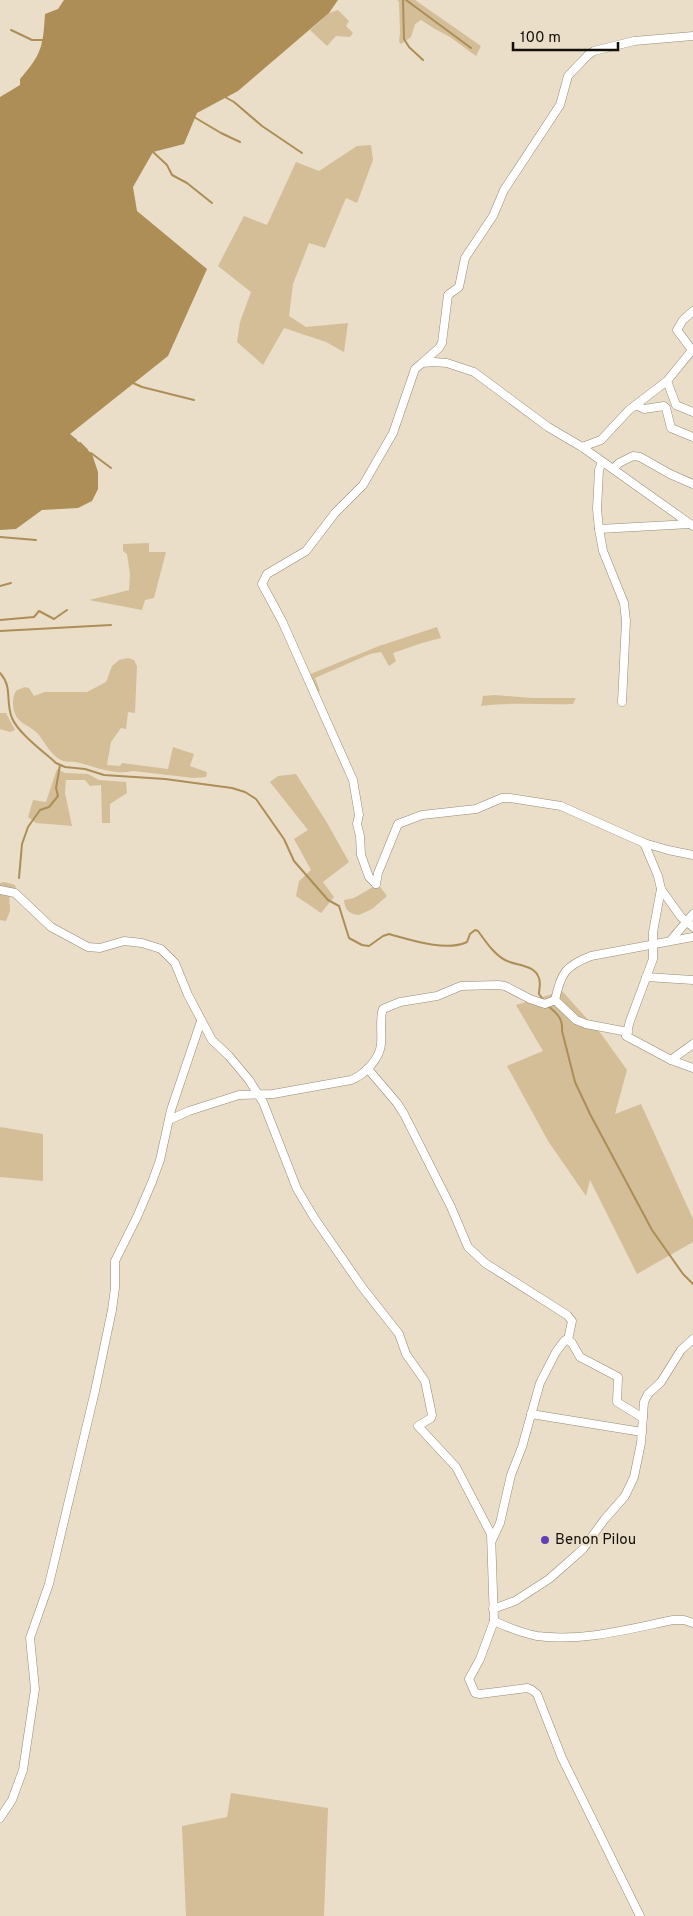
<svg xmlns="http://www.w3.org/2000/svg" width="693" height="1916" viewBox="0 0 693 1916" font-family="Overpass,sans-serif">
	<rect width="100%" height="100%" fill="#eadec9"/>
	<!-- green -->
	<g fill="#d3be98">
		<path d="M397 0H415L481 46 476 56 450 37 435 29 421 20 415 24 411 37 401 44 399 42 400 33 399 2Z"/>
		<path d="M338 10 349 21 346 26 353 33 350 37 336 36 327 46 310 30 329 13Z"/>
		<path d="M371 145 373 160 357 203 346 198 325 248 309 243 293 284 289 316 306 327 348 323 344 352 326 342 284 328 263 365 237 342 240 322 251 292 218 266 244 216 267 225 296 162 319 171 357 146Z"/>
		<path d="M149 543V552H166L154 598 145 600 142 610 89 600 129 590 130 574 127 554 123 551V544Z"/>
		<path d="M437 627 441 638 422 643 393 653 396 661 389 666 381 652 370 654 315 678 320 691 316 693 308 675 379 646Z"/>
		<path d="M128 658 134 660 137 666 135 713 128 712 126 729 121 728 111 742 107 765 120 766 122 763 168 769 173 747 194 754 190 766 207 772 206 777 194 778 133 771C114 775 98 768 80 763 74 761 67 763 61 760 51 755 45 743 39 735 29 723 14 725 13 704 13 698 14 693 17 690L25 687 29 688 34 696 45 692H87L106 682 112 666 119 660Z"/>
		<path d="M495 695 532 698H576L573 704C542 705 511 702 481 706L483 696Z"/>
		<path d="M0 713H6L15 730 10 732 0 729Z"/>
		<path d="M57 769 65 773 88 774 99 780 126 782 127 793 110 804V823H102L101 785 90 786 85 780H66L65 793 72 826 36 823 28 817 33 800 46 802Z"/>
		<path d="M296 774 326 821 349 862 323 882 334 897 321 913 296 896 299 881 311 870 294 839 308 830 270 782 278 776Z"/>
		<path d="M4 882 15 885 17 892 9 890 10 911 6 921 0 920V883Z"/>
		<path d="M378 884 387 896 372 909 359 915C349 914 345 910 344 900L354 898Z"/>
		<path d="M562 991 602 1035 627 1070 615 1114 641 1104 693 1219V1242L637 1274 590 1180 586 1196 548 1141 507 1066 543 1051 516 1005Z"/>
		<path d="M0 1127 43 1134V1181L0 1177Z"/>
		<path d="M231 1793 328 1808 324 1916H186L182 1826 227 1817Z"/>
	</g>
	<!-- water -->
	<path fill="#ac8e56" d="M64 0H338L329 13 238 91 197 113 184 144 153 152 133 187 137 211 207 269 168 356 70 434 92 454 98 472V489L92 501 78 508 42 510 16 529 0 530V97L20 85V79C42 54 43 46 45 14L58 9Z"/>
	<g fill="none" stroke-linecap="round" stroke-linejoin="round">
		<!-- stream -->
		<g stroke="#ac8e56" stroke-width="2">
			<path d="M403 0 404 39 409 47 423 60"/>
			<path d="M406 0 471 48"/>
			<path d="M11 30 32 40H44"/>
			<path d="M225 97 234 102 262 126 302 153"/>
			<path d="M194 117 221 133 240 142"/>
			<path d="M152 151 167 165 172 175 187 183 212 203"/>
			<path d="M131 382 142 387 194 400"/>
			<path d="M68 434 76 440"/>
			<path d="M80 443 87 450"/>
			<path d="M91 453 111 468"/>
			<path d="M0 537 36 540"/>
			<path d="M0 586 11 583"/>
			<path d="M0 620 34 617 39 611 54 619 67 610"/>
			<path d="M0 631 111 625"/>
			<path d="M0 673C13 687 5 701 12 718 18 733 44 752 56 763L65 767 85 769 104 775 165 779 232 788 245 792 256 799 284 839 294 861 328 900 339 906 349 938 362 945 369 946 383 936 389 934C411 940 446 952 467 942L470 934 475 930 478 931C486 942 494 954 505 960 516 966 534 964 539 978 541 983 539 989 539 994L544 1001"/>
			<path d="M19 878 22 844 28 827 40 810 49 807 58 796 56 788 60 765"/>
			<path d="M548 1006C558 1014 563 1019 562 1031L575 1082 590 1114 652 1230 683 1274 693 1284"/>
		</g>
		<!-- minor casing -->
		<g stroke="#968b78" stroke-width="9">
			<g id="minor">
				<path d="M692 350 677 330 683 320 693 311"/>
				<path d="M422 363 439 348 442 343 448 295 459 287 465 258 493 216 504 190 560 105 568 76 588 55 594 51 634 41 693 36"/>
				<path d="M667 381 676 405 693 412"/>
				<path d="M636 405 644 409 664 406 666 408 671 428 693 437"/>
				<path d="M582 447 601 440 629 410 667 381 693 349"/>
				<path d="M602 462 599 470 597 509 599 529 603 551 624 603 626 621 622 702"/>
				<path d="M613 469 619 463 633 456 640 457 670 474 693 484"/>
				<path d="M599 529 690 524"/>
				<path d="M644 843 668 850 693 855"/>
				<path d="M376 884 369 877 361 855 360 836 357 824 359 815 353 780 282 621 262 584 267 574 306 551 335 513 363 485 393 433 415 369 422 363 434 362 447 363 474 372 548 427 582 447 693 526"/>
				<path d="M376 884 378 873 398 824 422 815 476 809 502 798H510L561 806 644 843 658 876 661 889 681 917 693 927"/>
				<path d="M661 889 653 932V959L630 1021 626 1036 671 1060 693 1068"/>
				<path d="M0 890 15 893 51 927 88 947 100 948 124 941 142 943 161 949 175 963 188 995 212 1040 229 1056 249 1080 263 1102 297 1189 315 1219 362 1287 399 1334 406 1354 425 1381 432 1415 431 1418 418 1426 456 1467 491 1534 494 1621C507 1627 522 1633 537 1636 583 1642 629 1629 673 1620H684L693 1623"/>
				<path d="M671 940 693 914"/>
				<path d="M646 977 693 980"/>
				<path d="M555 1000 576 1020 586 1024 628 1032"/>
				<path d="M671 1060 693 1044"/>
				<path d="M368 1069 397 1103 404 1114 451 1207 468 1247 485 1263 567 1315 572 1321 568 1340"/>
				<path d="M169 1120 189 1111 239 1095 273 1094 351 1080C364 1075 380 1059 381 1044 382 1034 380 1023 382 1012L383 1009 400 1002 437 996 461 986 498 985 505 986 530 999 545 1004 555 1000C561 973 565 966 591 956L693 937"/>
				<path d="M568 1340 572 1343 580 1357 618 1377 617 1402 643 1418"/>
				<path d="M531 1414 642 1432"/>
				<path d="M492 1540 500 1523 511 1475 522 1447 540 1383 556 1352 565 1340H568"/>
				<path d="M493 1609 515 1601 549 1579 565 1565 583 1549 604 1520 625 1496 634 1477 641 1443 644 1402 648 1394 661 1382 681 1350 693 1339"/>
				<path d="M494 1621 480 1659 469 1679 475 1693 480 1694 527 1688 532 1690 537 1694 562 1758 640 1916"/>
				<path d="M0 1818 12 1800 23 1770 35 1689 30 1638 49 1584 95 1391 112 1310 115 1288V1261L137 1217 152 1182 160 1160 171 1110 201 1021"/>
			</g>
		</g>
		<!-- minor -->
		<use href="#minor" stroke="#fff" stroke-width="8"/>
	</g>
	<!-- markers -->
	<circle fill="#623fb7" stroke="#eadec9" stroke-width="2" cx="545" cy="1540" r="5"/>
	<g text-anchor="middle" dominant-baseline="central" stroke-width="4" stroke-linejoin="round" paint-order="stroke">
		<!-- poi labels -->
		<g font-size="15" fill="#141009" stroke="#eadec9" text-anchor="start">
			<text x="555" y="1540">Benon Pilou</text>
		</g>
	</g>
	<!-- scale -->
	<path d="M513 42v8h105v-8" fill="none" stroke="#141009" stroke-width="2.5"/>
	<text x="520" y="42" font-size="15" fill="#141009" stroke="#eadec9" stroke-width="4" paint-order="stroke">100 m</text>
</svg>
